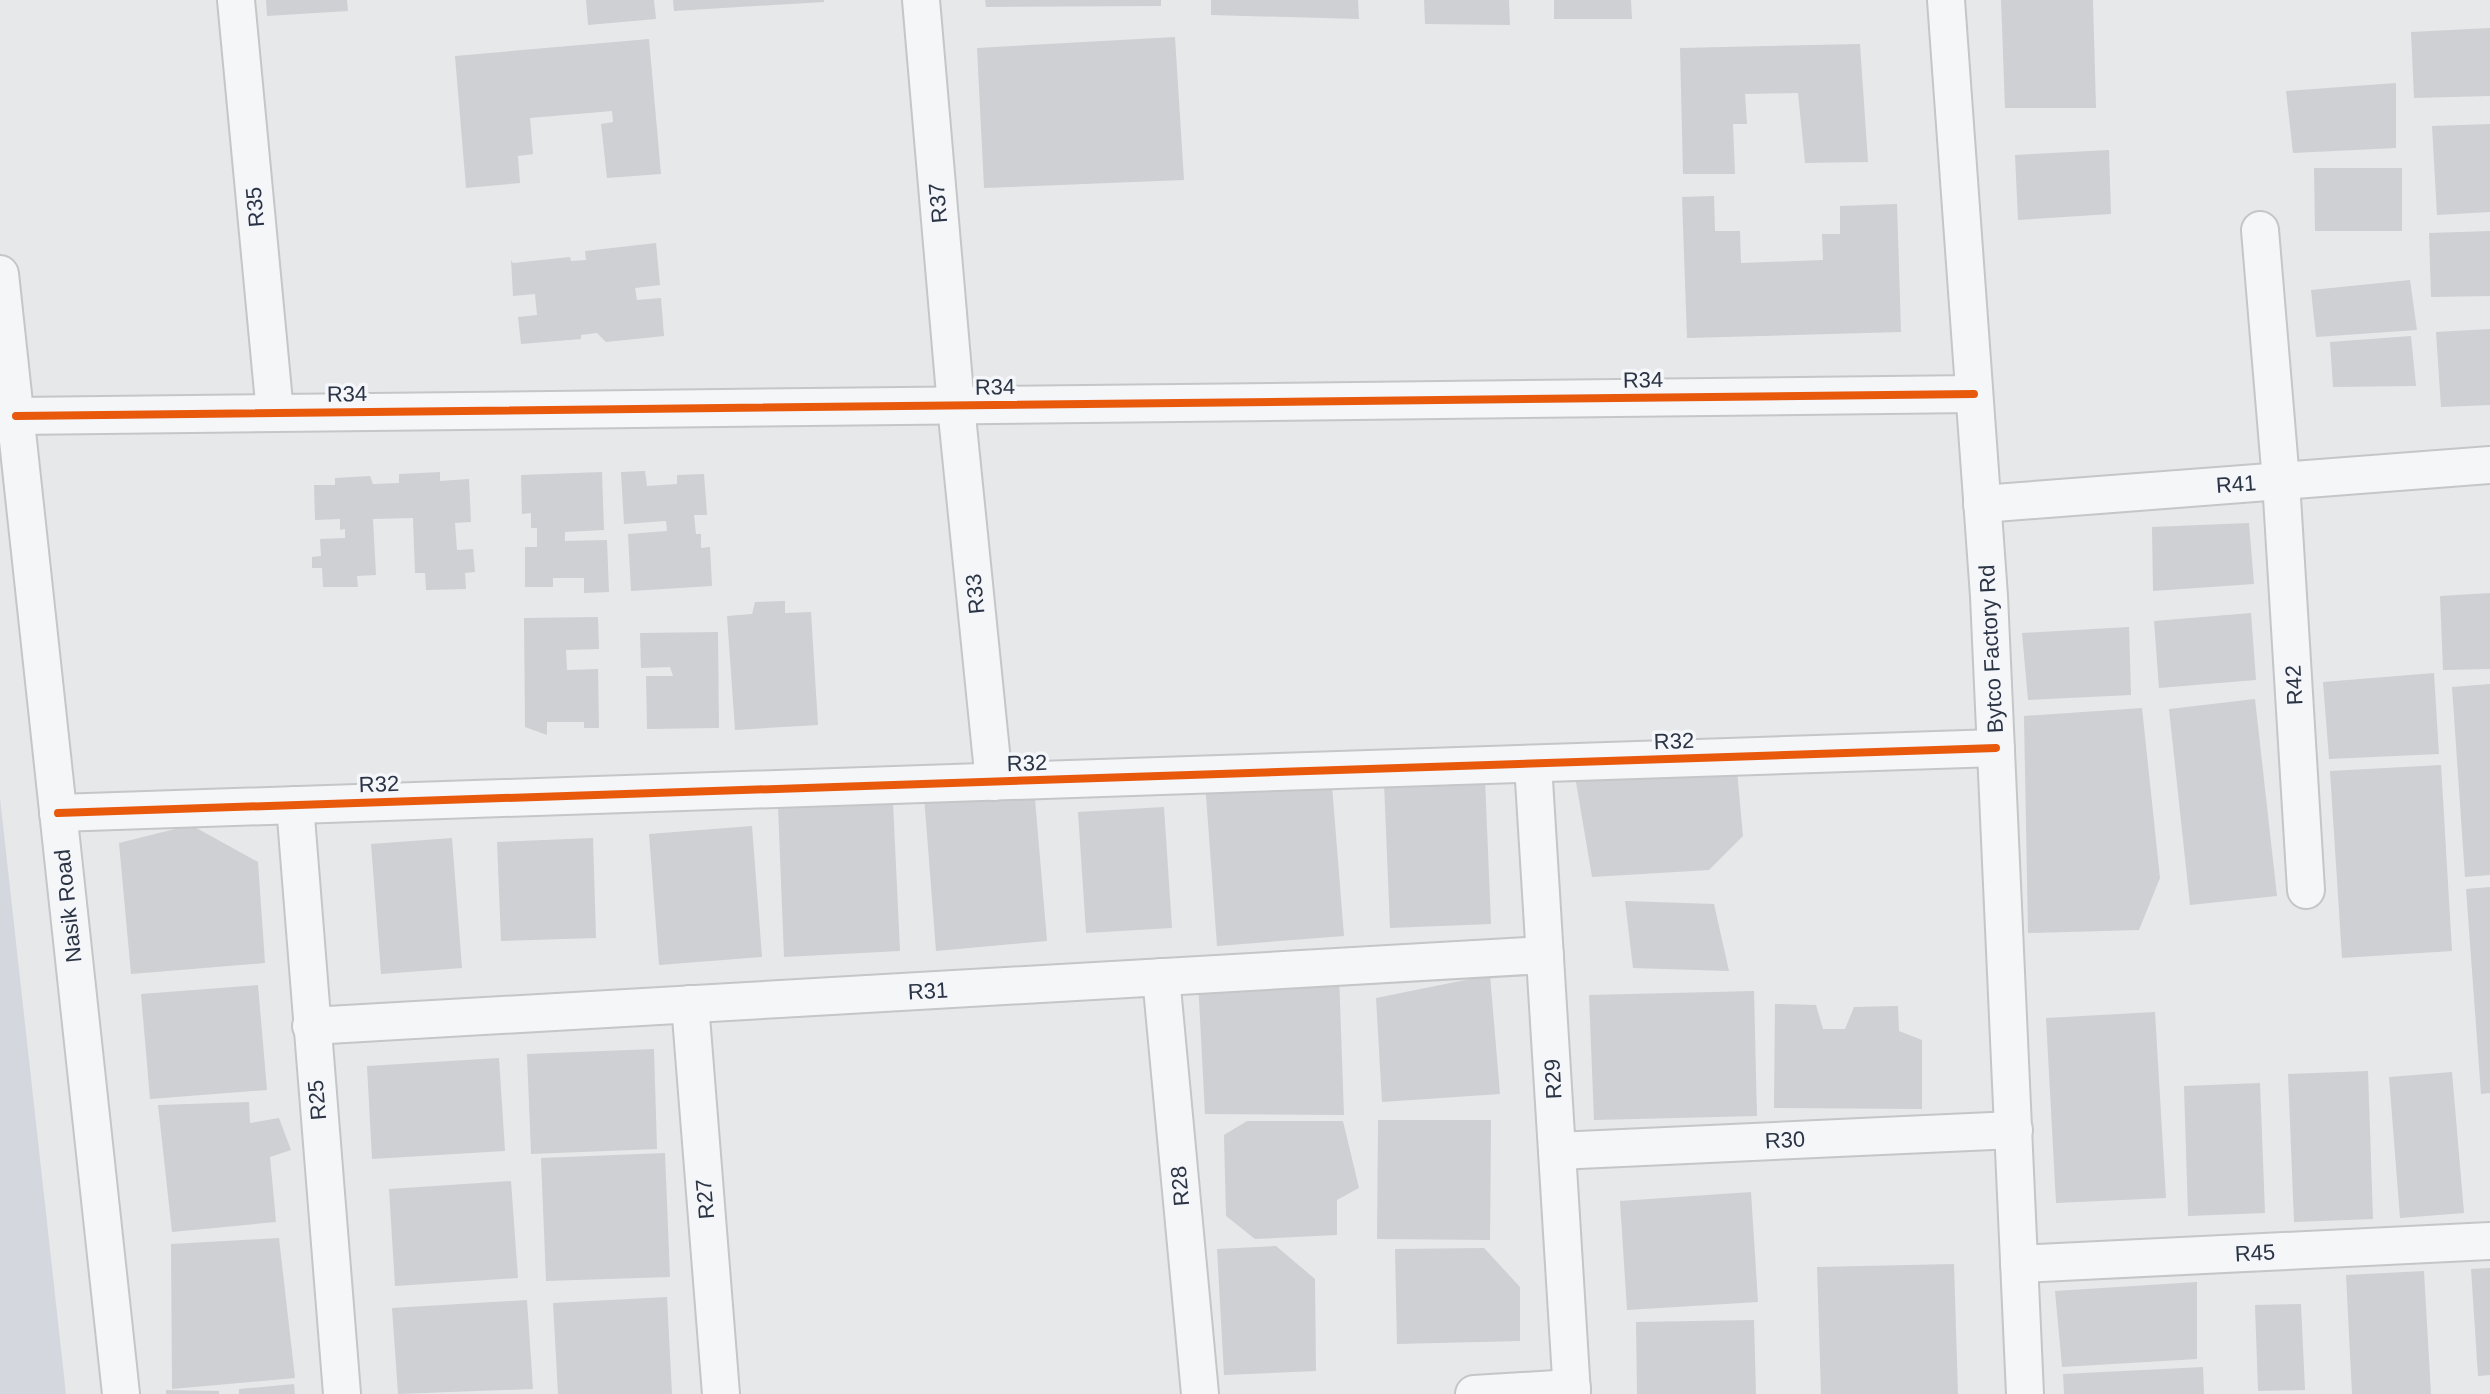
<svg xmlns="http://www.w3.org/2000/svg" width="2490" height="1394" viewBox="0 0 2490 1394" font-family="Helvetica,sans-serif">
	<rect width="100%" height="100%" fill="#e6e8ea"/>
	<!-- built -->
	<path fill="#d4d7dd" d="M0 798 66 1394H0Z"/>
	<!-- building -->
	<g fill="#ced0d3">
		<path d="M266 0H347L348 11 267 16Z"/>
		<path d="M586 0H654L656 19 588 25Z"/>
		<path d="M673 0H824V2L674 11Z"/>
		<path d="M985 0H1161V6L986 7Z"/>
		<path d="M1211 0H1358L1359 19 1211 15Z"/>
		<path d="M1424 0H1509L1510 25 1425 24Z"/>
		<path d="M1554 0H1631L1632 19H1554Z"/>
		<path d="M2001 0H2093L2096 108H2005Z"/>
		<path d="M2490 28V96L2414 98 2411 32Z"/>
		<path d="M1175 37 1184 180 984 188 977 48Z"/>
		<path d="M649 39 661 174 607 178 601 124 613 122 612 111 530 118 533 154 518 156 520 183 466 188 455 56Z"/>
		<path d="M1860 44 1868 162 1805 163 1798 93 1745 94 1747 124H1733L1735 174H1683L1680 48Z"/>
		<path d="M2396 83V148L2293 153 2286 91Z"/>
		<path d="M2490 124V212L2437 215 2432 126Z"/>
		<path d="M2109 150 2111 214 2018 220 2015 155Z"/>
		<path d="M2314 168H2402V231H2315Z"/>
		<path d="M1714 196 1715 231H1740L1741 263 1823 260 1822 234H1840V206L1897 204 1901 332 1687 338 1682 197Z"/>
		<path d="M2490 231V296L2431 297 2429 233Z"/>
		<path d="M656 243 660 285 635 288 637 300 661 298 664 336 606 342 597 333 581 335V339L521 344 518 317 537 315 535 294 513 296 511 260 513 263 570 257 571 261 586 260 585 251Z"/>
		<path d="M2410 280 2417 330 2316 337 2311 290Z"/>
		<path d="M2490 329V405L2441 407 2436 332Z"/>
		<path d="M2411 336 2416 386 2333 387 2330 342Z"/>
		<path d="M645 471 647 486 677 484V475L704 474 707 515H694L696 534H701V548L710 547 712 586 631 591 628 534 667 531 666 521 624 524 621 472Z"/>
		<path d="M440 472V481L469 479 471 522 455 523 457 550 473 549 475 572 465 573 466 589 426 590 425 573H415L413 518 373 519 376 575 357 576 358 587H323L322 568H312V557L321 556 320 539 345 538V529L340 530V519L315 520 314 485H335V478L370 476 373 484 399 483V474Z"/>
		<path d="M602 472 604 530 565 532V541L607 540 609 592 584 593V578H553V587H525V547H537V528H531V513L522 514 521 475Z"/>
		<path d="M2249 523 2254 584 2153 591 2152 527Z"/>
		<path d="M2490 593V669L2443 670 2440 596Z"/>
		<path d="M785 601V613L811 612 818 725 735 730 727 616 752 614 755 602Z"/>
		<path d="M2251 613 2256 680 2159 688 2154 621Z"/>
		<path d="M598 617 599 649 566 650 567 670 598 669 599 728H584V722H547V735L525 727 524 618Z"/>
		<path d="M2129 627 2131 695 2028 700 2022 633Z"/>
		<path d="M718 632 719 728 647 729 646 676H673L670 667 641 668 640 633Z"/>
		<path d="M2434 673 2439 754 2329 759 2323 682Z"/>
		<path d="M2490 684V875L2465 877 2452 687Z"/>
		<path d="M2255 699 2277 896 2190 905 2169 709Z"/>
		<path d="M2142 708 2160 878 2139 930 2028 933 2024 716Z"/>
		<path d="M1735 749 1743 836 1709 870 1592 877 1575 776Z"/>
		<path d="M1484 754 1491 924 1390 928 1383 758Z"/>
		<path d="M2441 765 2452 951 2342 958 2330 771Z"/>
		<path d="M1331 773 1344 936 1217 946 1205 782Z"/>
		<path d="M1034 787 1047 941 936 951 924 796Z"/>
		<path d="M893 802 900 951 784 957 778 807Z"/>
		<path d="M1164 807 1172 928 1086 933 1078 812Z"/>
		<path d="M191 825 258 862 265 963 131 974 119 843Z"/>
		<path d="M752 826 762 957 659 965 649 834Z"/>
		<path d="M452 838 462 968 381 974 371 844Z"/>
		<path d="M593 838 596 938 501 941 497 842Z"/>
		<path d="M2490 887V1093L2481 1094 2466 889Z"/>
		<path d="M1625 901 1714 904 1729 971 1633 968Z"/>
		<path d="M1339 974 1344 1115 1205 1114 1198 981Z"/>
		<path d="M1490 975 1500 1094 1382 1102 1376 998Z"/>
		<path d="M258 985 267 1090 150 1099 141 994Z"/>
		<path d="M1754 991 1757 1116 1594 1120 1589 995Z"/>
		<path d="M1775 1004 1816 1005 1823 1029H1845L1854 1007 1898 1006 1899 1031 1922 1040V1109L1774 1108Z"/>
		<path d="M2155 1012 2166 1198 2056 1203 2046 1018Z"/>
		<path d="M654 1049 657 1149 531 1154 527 1054Z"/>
		<path d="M499 1058 505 1151 372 1159 367 1066Z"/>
		<path d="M2368 1071 2373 1219 2294 1222 2288 1074Z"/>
		<path d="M2452 1072 2464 1213 2400 1218 2389 1077Z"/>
		<path d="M2260 1083 2265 1213 2188 1216 2184 1086Z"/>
		<path d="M249 1102 250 1123 279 1118 291 1150 270 1157 276 1222 172 1232 158 1105Z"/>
		<path d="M1378 1120H1491L1490 1240 1377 1239Z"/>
		<path d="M1247 1121H1343L1359 1188 1337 1200V1235L1255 1239 1226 1216 1224 1135Z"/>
		<path d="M665 1153 670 1277 546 1281 541 1158Z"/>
		<path d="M511 1181 518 1278 395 1286 389 1189Z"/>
		<path d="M1751 1192 1758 1302 1627 1310 1620 1201Z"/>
		<path d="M279 1238 295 1378 172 1389 171 1244Z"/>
		<path d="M1276 1246 1315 1279 1316 1371 1224 1375 1217 1249Z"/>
		<path d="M1484 1248 1520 1287V1341L1397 1344 1395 1249Z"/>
		<path d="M1954 1264 1958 1394H1821L1817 1267Z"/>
		<path d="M2490 1268V1375L2478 1376 2471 1269Z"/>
		<path d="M2424 1271 2431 1394H2352L2346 1275Z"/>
		<path d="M2197 1282V1359L2062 1367 2055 1291Z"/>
		<path d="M667 1297 672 1394H558L553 1303Z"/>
		<path d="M527 1300 533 1389 398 1394 392 1308Z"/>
		<path d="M2301 1304 2305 1390 2258 1391 2255 1305Z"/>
		<path d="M1754 1320 1756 1394H1637L1636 1322Z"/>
		<path d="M2203 1367 2204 1394H2064L2063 1374Z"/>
		<path d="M294 1384 295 1394H239V1389Z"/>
		<path d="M166 1390 219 1391V1394H166Z"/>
	</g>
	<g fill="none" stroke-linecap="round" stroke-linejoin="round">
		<!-- minor casing -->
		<g stroke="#c4c6c8" stroke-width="40">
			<g id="minor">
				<path d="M236 0 275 413"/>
				<path d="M921 0 956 406 994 782"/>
				<path d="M1946 0 1989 596 2025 1394"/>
				<path d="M2260 230 2281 481 2306 890"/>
				<path d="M0 274 121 1394"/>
				<path d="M16 416 1974 394"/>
				<path d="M1982 504 2490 465"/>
				<path d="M1533 764 1572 1394"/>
				<path d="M295 805 342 1394"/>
				<path d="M58 813 1996 748"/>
				<path d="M1161 977 1200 1394"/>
				<path d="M690 1004 721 1394"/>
				<path d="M311 1026 1545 955"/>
				<path d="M1557 1151 2014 1130"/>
				<path d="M2019 1264 2490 1241"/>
				<path d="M1474 1394 1572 1388"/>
			</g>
		</g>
		<!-- minor -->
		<use href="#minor" stroke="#f5f6f7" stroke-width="36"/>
		<!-- cycleway casing -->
		<g stroke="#f4f6f9" stroke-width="13">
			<g id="cycleway">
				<path d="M16 416 1974 394"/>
				<path d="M58 813 1996 748"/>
			</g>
		</g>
		<!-- cycleway -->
		<use href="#cycleway" stroke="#e8590c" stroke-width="8"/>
	</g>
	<g text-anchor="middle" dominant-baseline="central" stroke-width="7" stroke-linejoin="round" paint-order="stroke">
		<!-- street labels -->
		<g font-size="22" fill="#2b3445" stroke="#f4f6f9">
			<text transform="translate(938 203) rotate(-95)">R37</text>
			<text transform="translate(255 207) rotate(-95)">R35</text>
			<text transform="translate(1643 380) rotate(-1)">R34</text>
			<text transform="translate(995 387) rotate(-1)">R34</text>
			<text transform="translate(347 394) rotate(-1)">R34</text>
			<text transform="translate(2236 484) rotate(-4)">R41</text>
			<text transform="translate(975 594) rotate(-96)">R33</text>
			<text transform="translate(1991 649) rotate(-93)">Bytco Factory Rd</text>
			<text transform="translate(2294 685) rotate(-93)">R42</text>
			<text transform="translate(1674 741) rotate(-2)">R32</text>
			<text transform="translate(1027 763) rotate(-2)">R32</text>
			<text transform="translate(379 784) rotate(-2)">R32</text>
			<text transform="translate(68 906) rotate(-96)">Nasik Road</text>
			<text transform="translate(928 991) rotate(-3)">R31</text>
			<text transform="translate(1553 1079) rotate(-93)">R29</text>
			<text transform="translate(317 1100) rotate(-95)">R25</text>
			<text transform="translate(1785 1140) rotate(-3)">R30</text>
			<text transform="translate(1180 1186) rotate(-95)">R28</text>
			<text transform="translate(705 1199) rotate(-95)">R27</text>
			<text transform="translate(2255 1253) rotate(-3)">R45</text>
		</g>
	</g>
</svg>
